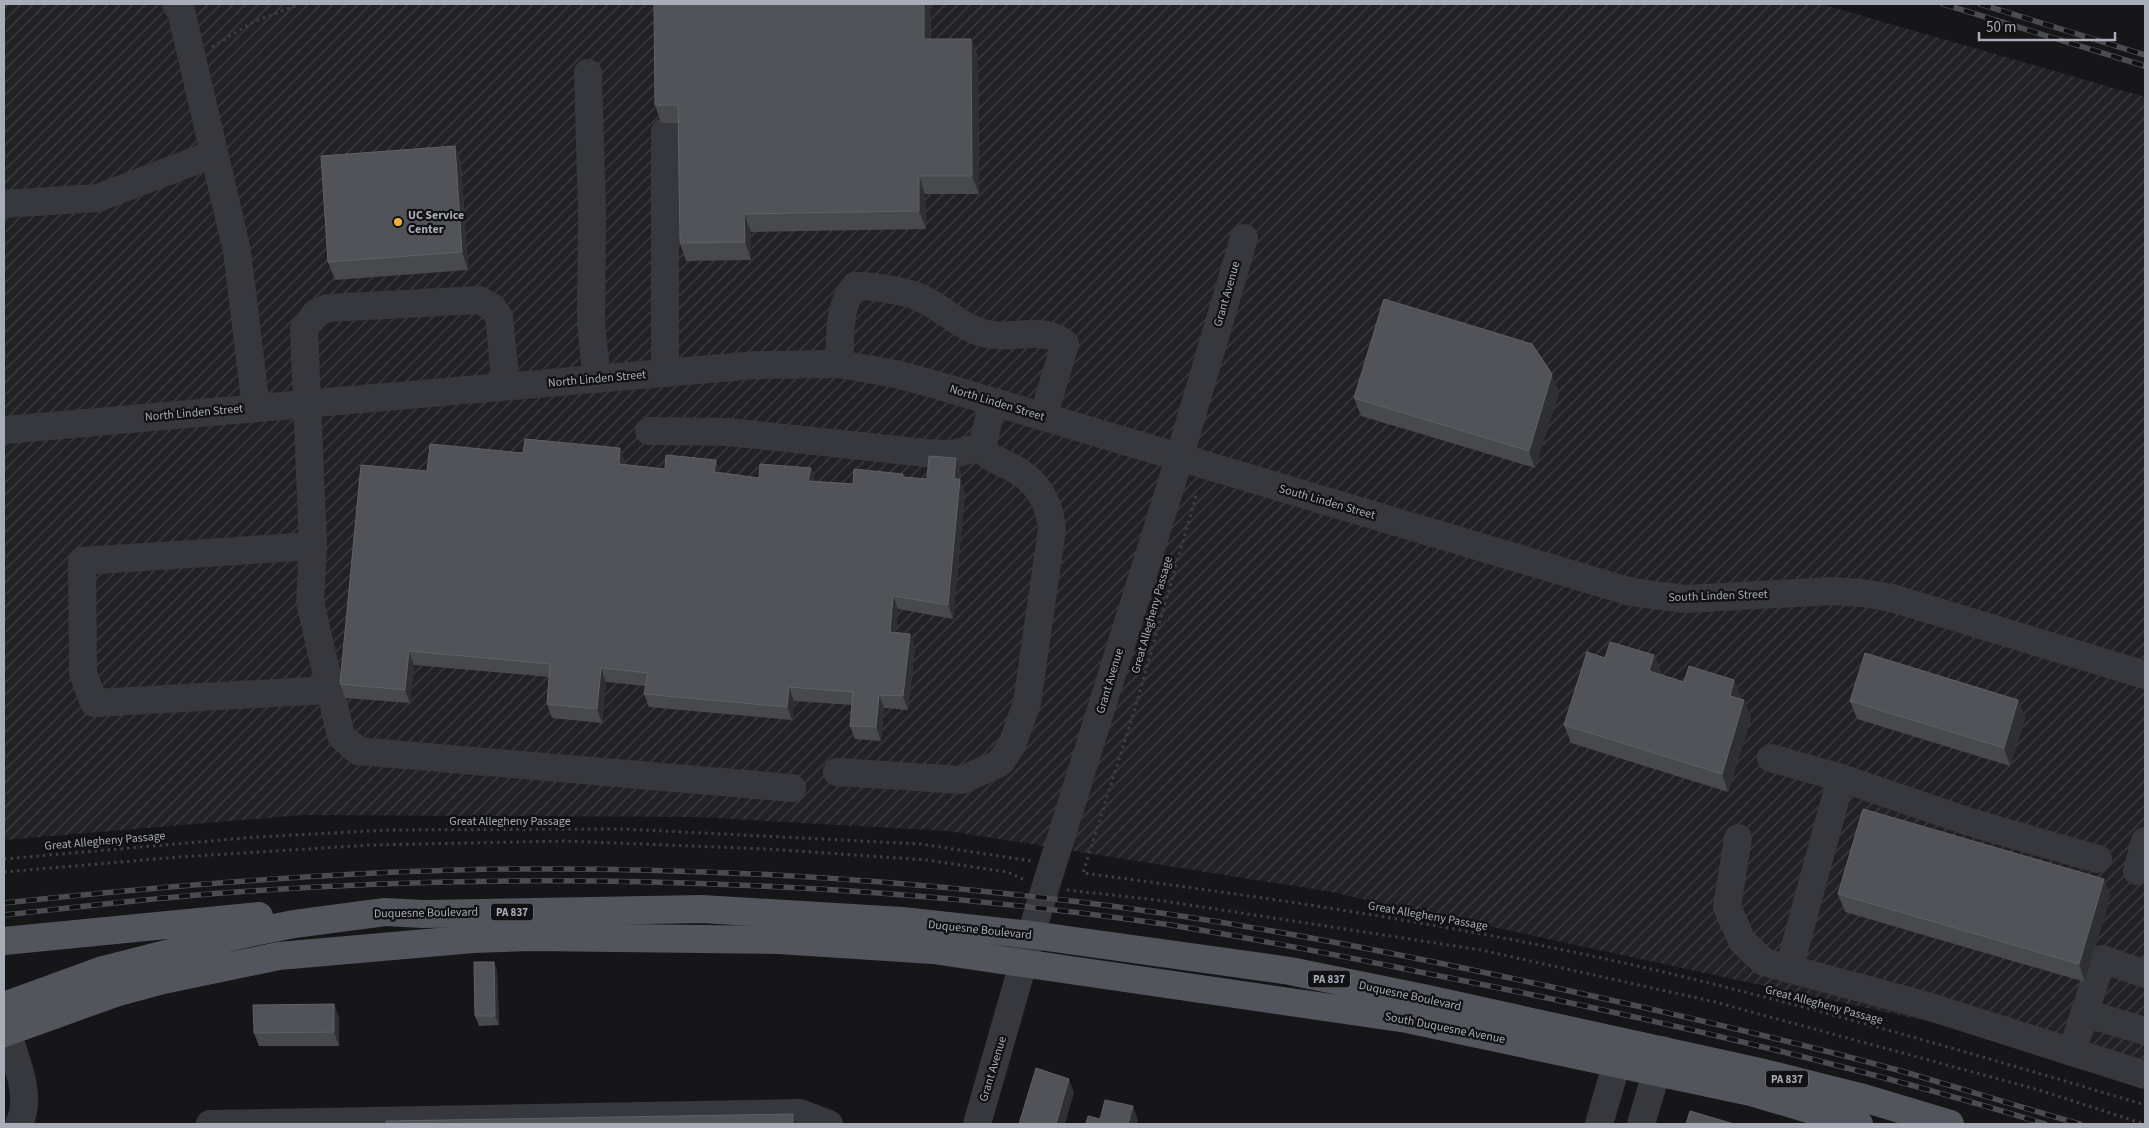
<svg xmlns="http://www.w3.org/2000/svg" width="2149" height="1128" viewBox="0 0 2149 1128" font-family="'Source Sans 3',sans-serif">
	<defs>
		<pattern id="industrial-furrows" width="10" height="10" patternUnits="userSpaceOnUse" patternTransform="scale(1.25)"><rect width="10" height="10" fill="#222225"/><path d="M-1 1l2-2M0 10L10 0M9 11l2-2" fill="none" stroke="#3f3f43"/></pattern>
	</defs>
	<rect width="100%" height="100%" fill="#161618"/>
	<!-- industrial -->
	<path fill="url(#industrial-furrows)" d="M4 4H1821L2145 97V1077L1955 1027 1326 891 948 831 697 817 302 815 4 840Z"/>
	<g fill="none" stroke-linecap="round" stroke-linejoin="round">
		<!-- path -->
		<g stroke="#3d3f44" stroke-width="3" stroke-dasharray="2.5 4" stroke-linecap="butt">
			<path d="M212 47 253 22 300 4"/>
			<path d="M1196 496 1133 715 1083 873C1294 901 1506 932 1713 984 1858 1020 2002 1062 2145 1105"/>
			<path d="M4 859 256 837 388 830 623 829 921 844 1031 861"/>
			<path d="M4 872 179 857 371 845 564 841 768 849 927 860 1007 872 1025 880"/>
			<path d="M1067 890 1157 900 1481 950 1711 1001 2039 1090 2144 1124"/>
		</g>
		<!-- minor -->
		<g stroke="#37383d" stroke-width="28">
			<path d="M176 4 181 11 237 251 256 408"/>
			<path d="M588 73 592 213 591 324 597 379"/>
			<path d="M665 132V373"/>
			<path d="M4 204 98 198 213 154"/>
			<path d="M839 364C841 339 837 306 855 286 873 286 907 291 923 299 945 310 963 329 987 334 1012 340 1045 325 1065 344L1043 417"/>
			<path d="M506 386 499 317 492 307 479 300 328 308 316 313 304 329 313 546 310 602 341 736 358 751 792 788"/>
			<path d="M4 430 756 365 839 364 896 374 940 386 1631 592 1685 599 1832 591 1863 593 1892 598 2145 675"/>
			<path d="M649 431 729 432 926 453 952 454 982 447"/>
			<path d="M313 546 82 561 83 673 94 703 330 690"/>
			<path d="M1771 758 1841 778 1789 969"/>
			<path d="M837 772 962 780 1000 763 1012 745 1027 703 1052 530C1050 500 1034 477 1007 465 997 460 988 458 982 447L993 402"/>
			<path d="M1841 778 1973 823 2098 859"/>
			<path d="M1738 838 1727 907 1742 941 1764 962 1924 1005 2145 1075"/>
			<path d="M2137 871 2145 841"/>
			<path d="M2084 1013 2145 1031"/>
			<path d="M7 1031C15 1060 33 1095 19 1124"/>
			<path d="M2072 1052 2102 959 2145 974"/>
			<path d="M210 1124 800 1113 829 1124"/>
			<path d="M977 1124 1039 908 1179 459 1244 238"/>
			<path d="M1599 1124 1623 1042"/>
			<path d="M1641 1124 1663 1050"/>
		</g>
		<!-- major -->
		<g stroke="#53555c" stroke-width="28">
			<path d="M4 941 259 916"/>
			<path d="M4 1006 103 970 244 934 294 924 385 912 423 914 702 909 902 921 1032 935 1290 971 1423 998 1764 1073 1860 1097 1950 1124"/>
			<path d="M4 1033 115 993 163 980 279 956 473 939 533 937 779 940 933 950 1407 1019 1751 1092 1859 1124"/>
		</g>
		<!-- rail casing -->
		<g stroke="#4a4c52" stroke-width="5.5">
			<g id="rail">
				<path d="M1943 4 2145 66"/>
				<path d="M1980 4 2145 55"/>
				<path d="M4 903C155 887 306 874 457 870 665 865 874 877 1080 902 1234 921 1386 951 1538 984 1662 1011 1786 1039 1908 1073 1966 1090 2023 1108 2080 1124"/>
				<path d="M4 915C86 906 169 896 252 891 421 879 592 878 761 886 896 892 1031 905 1164 924 1260 939 1355 959 1450 978 1650 1018 1850 1064 2045 1124"/>
			</g>
		</g>
		<!-- rail -->
		<use href="#rail" stroke="#111113" stroke-width="4" stroke-dasharray="11" stroke-linecap="butt"/>
	</g>
	<!-- wall -->
	<g fill="#47494d">
		<path d="M930 4 931 39H971L978 57 979 194H925L926 229 751 232V260L686 261 680 243 678 123H661L655 105Z"/>
		<path d="M455 146 461 164 468 270 335 280 328 262Z"/>
		<path d="M1559 392 1535 468 1361 416 1354 398Z"/>
		<path d="M523 453 625 461V465L665 469 720 472 759 478 811 468 815 481 853 484 904 477 927 479 961 472 960 480 965 493 953 619 898 609 896 632 915 647 908 710 884 708 881 741 855 739 850 726 852 705 794 701 792 720 649 707 644 694 646 686 606 682 602 723 552 718 547 704 549 677 414 665 410 703 345 698 340 684 427 471Z"/>
		<path d="M1654 655 1661 673 1660 674 1684 682 1734 680 1741 698 1740 699 1744 700 1751 718 1728 792 1571 743 1564 725Z"/>
		<path d="M2018 700 2025 718 2010 766 1857 719 1850 701Z"/>
		<path d="M2104 879 2110 897 2085 982 1845 912 1838 894Z"/>
		<path d="M494 962 497 971 499 1025 479 1026 475 1016Z"/>
		<path d="M334 1004 339 1018V1046H259L254 1033Z"/>
	</g>
	<!-- shaded-wall -->
	<g fill="#2f3033">
		<path d="M924 4H930L931 57 924 39Z"/>
		<path d="M971 39 978 57 979 194 972 176Z"/>
		<path d="M455 146 461 164 468 270 462 252Z"/>
		<path d="M919 176 925 194 926 229 919 211Z"/>
		<path d="M744 214 751 232V260L745 242Z"/>
		<path d="M1552 374 1559 392 1535 468 1529 451Z"/>
		<path d="M620 448 625 461 624 478 619 464Z"/>
		<path d="M956 458 961 472 960 480 965 493 953 619 948 605 954 479Z"/>
		<path d="M716 460 721 474 714 472Z"/>
		<path d="M811 468 816 482 808 481Z"/>
		<path d="M893 596 898 609 895 645 890 632Z"/>
		<path d="M910 634 915 647 908 710 903 696Z"/>
		<path d="M409 651 414 665 410 703 405 690Z"/>
		<path d="M1654 655 1661 673 1656 689 1649 671Z"/>
		<path d="M601 668 606 682 602 723 597 709Z"/>
		<path d="M1734 680 1741 698 1736 714 1730 696Z"/>
		<path d="M789 687 794 701 792 720 787 707Z"/>
		<path d="M879 695 884 708 881 741 876 727Z"/>
		<path d="M1744 700 1751 718 1728 792 1722 774Z"/>
		<path d="M2018 700 2025 718 2010 766 2004 748Z"/>
		<path d="M2104 879 2110 897 2085 982 2079 964Z"/>
		<path d="M494 962 497 971 499 1025 495 1016Z"/>
		<path d="M334 1004 339 1018V1046L334 1032Z"/>
		<path d="M1069 1079 1074 1093 1065 1124H1056Z"/>
		<path d="M1133 1106 1138 1120 1137 1124H1128Z"/>
		<path d="M793 1114 797 1124H793Z"/>
	</g>
	<!-- building -->
	<g fill="#525359" stroke="#5f6168">
		<path d="M654 4H924V39H971L972 176H919V211L744 214 745 242 680 243 678 105H655Z"/>
		<path d="M455 146 462 252 328 262 321 156Z"/>
		<path d="M1384 299 1532 344 1552 374 1529 451 1354 398Z"/>
		<path d="M525 439 620 448 619 464 665 469 666 455 716 460 714 472 759 478 760 464 811 468 808 481 853 484 854 469 903 474V477L927 479 929 456 956 458 954 479H960L948 605 893 596 890 632 910 634 903 696 879 695 876 727 850 726 853 692 789 687 787 707 644 694 648 673 601 668 597 709 547 704 550 664 409 651 405 690 340 684 361 465 427 471 430 444 523 453Z"/>
		<path d="M1610 642 1654 655 1649 671 1684 682 1689 666 1734 680 1730 696 1744 700 1722 774 1564 725 1587 652 1605 658Z"/>
		<path d="M1865 653 2018 700 2004 748 1850 701Z"/>
		<path d="M1863 809 2104 879 2079 964 1838 894Z"/>
		<path d="M474 962H494L495 1016H475Z"/>
		<path d="M334 1004V1032L254 1033 253 1005Z"/>
		<path d="M1036 1068 1069 1079 1056 1124H1019Z"/>
		<path d="M1105 1100 1133 1106 1128 1124H1086L1088 1116 1100 1119Z"/>
		<path d="M1690 1111 1734 1124H1686Z"/>
		<path d="M793 1114V1124H386V1121Z"/>
	</g>
	<!-- markers -->
	<circle fill="#f2b134" stroke="#111113" stroke-width="2" cx="398" cy="222" r="5"/>
	<g text-anchor="middle" dominant-baseline="central" stroke-width="4.5" stroke-linejoin="round" paint-order="stroke">
		<!-- shield labels -->
		<g fill="#111113" stroke="#7b7e86" stroke-width="1">
			<rect x="491" y="903.5" width="42" height="17" rx="4"/>
			<rect x="1308" y="970.5" width="42" height="17" rx="4"/>
			<rect x="1766" y="1070.5" width="42" height="17" rx="4"/>
		</g>
		<g font-size="11" font-weight="bold" fill="#a8adb8">
			<text x="512" y="912">PA 837</text>
			<text x="1329" y="979">PA 837</text>
			<text x="1787" y="1079">PA 837</text>
		</g>
		<!-- poi labels -->
		<g font-size="12" font-weight="bold" fill="#a8adb8" stroke="#111113" text-anchor="start">
			<text x="408" y="215">UC Service<tspan x="408" dy="14">Center</tspan></text>
		</g>
		<!-- street labels -->
		<g font-size="12" fill="#a8adb8" stroke="#111113">
			<text transform="translate(1227 294) rotate(-74)">Grant Avenue</text>
			<text transform="translate(597 379) rotate(-5)">North Linden Street</text>
			<text transform="translate(997 403) rotate(17)">North Linden Street</text>
			<text transform="translate(194 413) rotate(-5)">North Linden Street</text>
			<text transform="translate(1327 502) rotate(16)">South Linden Street</text>
			<text transform="translate(1718 596) rotate(-2)">South Linden Street</text>
			<text transform="translate(1152 615) rotate(-74)">Great Allegheny Passage</text>
			<text transform="translate(1110 681) rotate(-73)">Grant Avenue</text>
			<text x="510" y="821">Great Allegheny Passage</text>
			<text transform="translate(105 841) rotate(-5)">Great Allegheny Passage</text>
			<text transform="translate(426 913) rotate(-1)">Duquesne Boulevard</text>
			<text transform="translate(1428 916) rotate(10)">Great Allegheny Passage</text>
			<text transform="translate(980 930) rotate(6)">Duquesne Boulevard</text>
			<text transform="translate(1410 996) rotate(12)">Duquesne Boulevard</text>
			<text transform="translate(1824 1005) rotate(15)">Great Allegheny Passage</text>
			<text transform="translate(1445 1028) rotate(11)">South Duquesne Avenue</text>
			<text transform="translate(993 1069) rotate(-73)">Grant Avenue</text>
		</g>
	</g>
	<!-- border -->
	<rect width="2149" height="1128" fill="none" stroke="#a8adb8" stroke-width="10"/>
	<!-- scale -->
	<path d="M1979 32v8h136v-8" fill="none" stroke="#a8adb8" stroke-width="2.5"/>
	<text x="1986" y="32" font-size="15" fill="#a8adb8" stroke="#111113" stroke-width="4" paint-order="stroke">50 m</text>
</svg>
